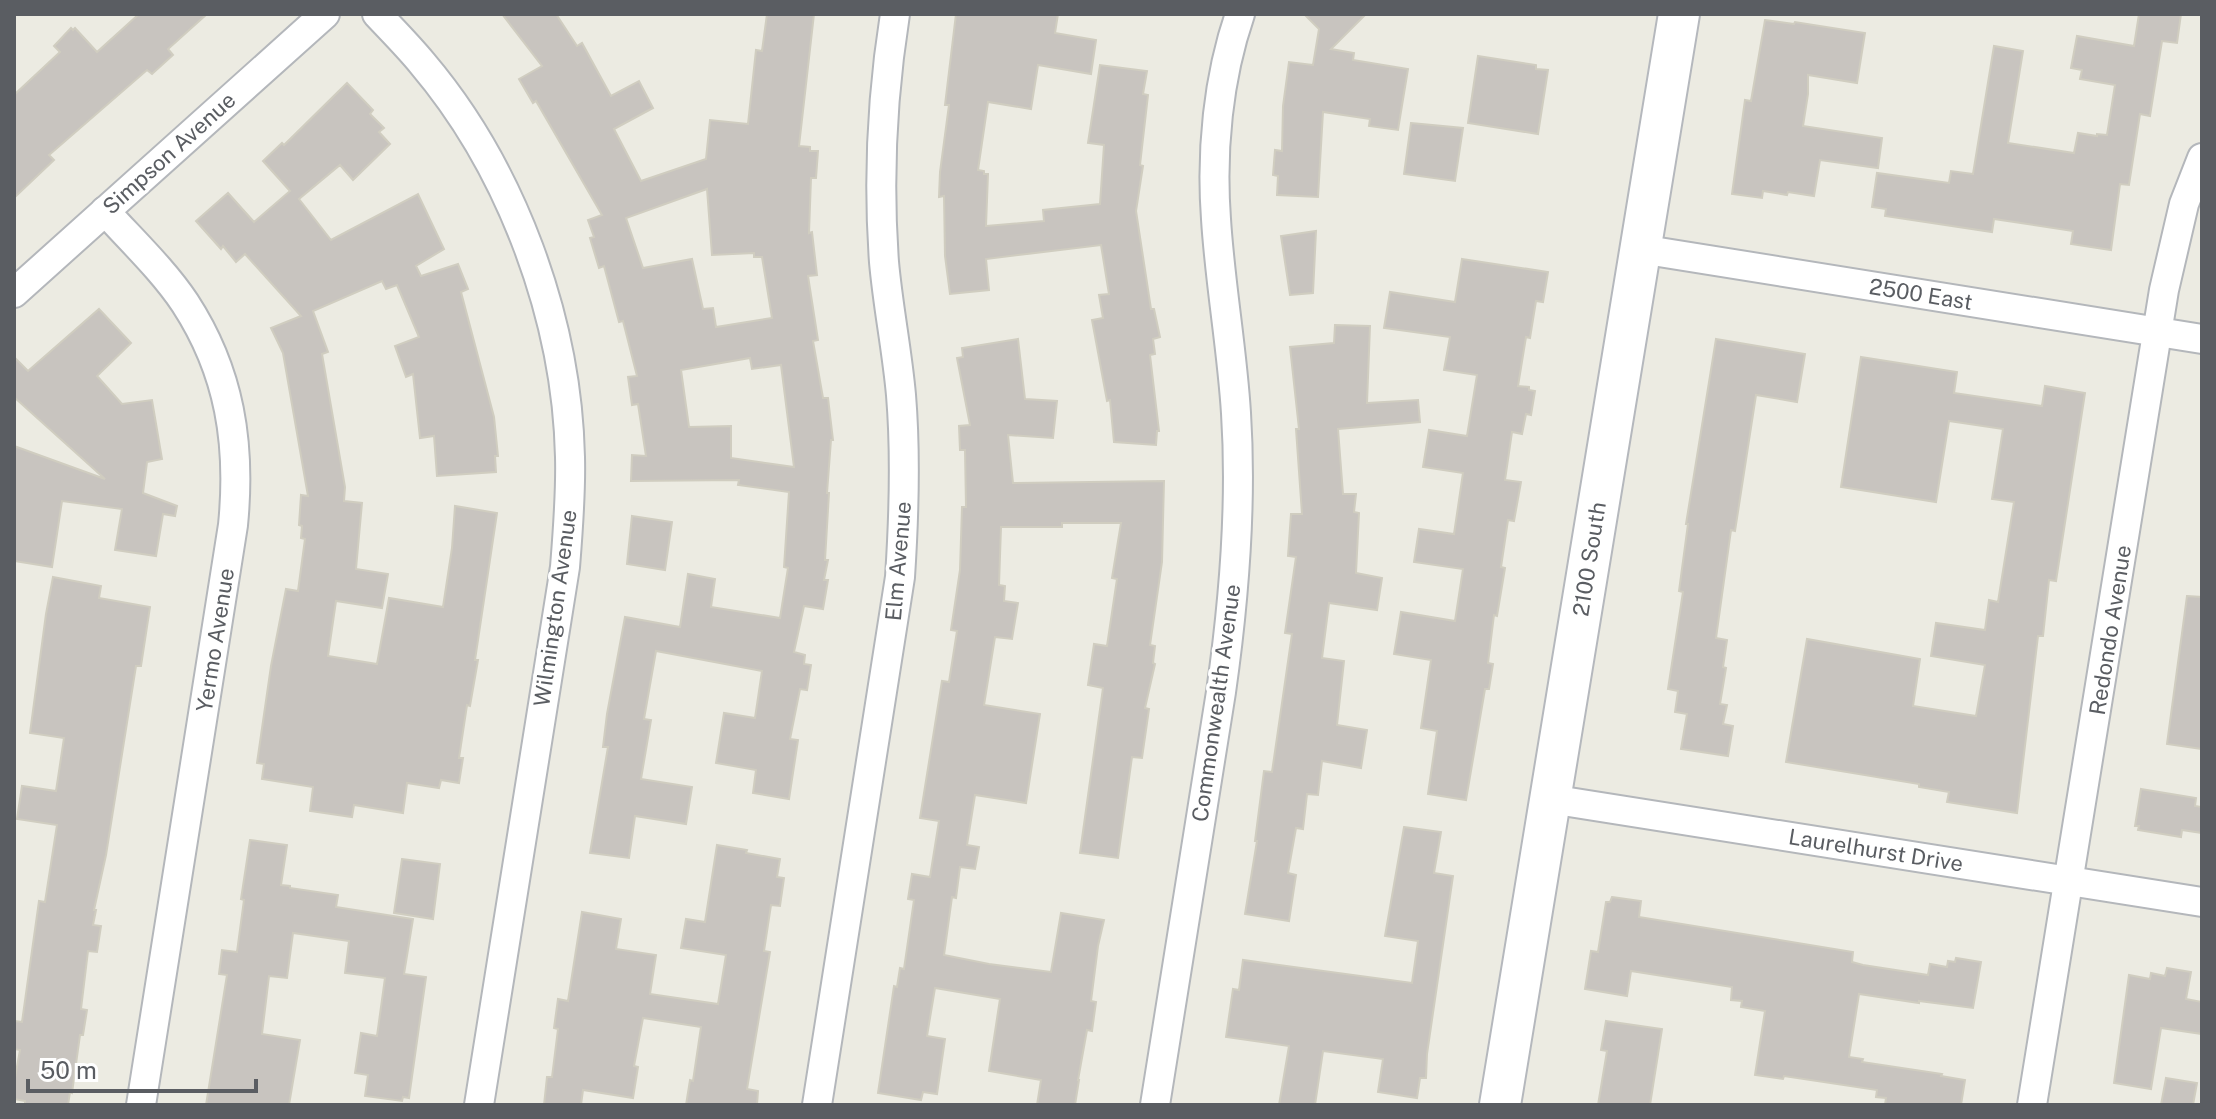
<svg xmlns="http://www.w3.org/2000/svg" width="2216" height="1119" viewBox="0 0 2216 1119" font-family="'Public Sans',sans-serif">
	<rect width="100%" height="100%" fill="#ecebe2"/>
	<!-- building -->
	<g fill="#c8c4bf" stroke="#d0cdc0" stroke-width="2" fill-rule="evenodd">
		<path d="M139 14H207L168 49 173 55 152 74 147 70 49 155 54 160 14 198V95L60 52 54 46 71 28 73 30 75 28 97 52Z"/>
		<path d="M502 14H556L577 46 582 43 611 96 639 81 653 108 614 129 641 181 706 159 710 120 748 124 756 50 762 51 767 14H814L799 146 810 147V151H818L816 178H811L809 233 812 232 817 275 808 276 818 340 813 341 823 398H828L833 440H831L827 493H829L825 560H828L824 580H828L823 609 804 606 794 652 805 655 804 664 811 665 807 690 800 689 790 739 798 740 789 799 753 793 756 770 716 763 724 713 755 718 762 671 656 651 644 719 651 720 641 779 692 787 686 824 635 816 629 858 590 853 608 747H603L607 714 625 617 680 627 688 574 715 579 711 607 780 618 788 568 784 567 789 492 738 485 739 480 631 481 632 455 646 456 638 404 632 405 628 377 637 376 623 321 619 322 604 266 599 268 590 238 594 237 588 220 602 215 536 101 533 103 519 79 542 66ZM707 189 712 255 754 253V257H762L772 318 716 327 713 308 703 309 692 259 643 268 626 218ZM750 358 752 369 781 365 794 467 731 458V426L689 427 681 370Z"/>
		<path d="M956 14H1058L1055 33 1096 40 1091 74 1038 65 1031 109 988 102 978 170 984 171V174H988L986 226 1044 221 1043 210 1100 204 1104 145 1088 143 1100 65 1147 71 1143 94 1148 95 1140 165 1143 166 1136 211 1151 309H1154L1160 337 1153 339 1155 354 1150 355 1159 431H1157L1156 445 1114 442 1110 400 1107 401 1092 320 1103 318 1099 295 1109 294 1101 245 986 259 989 290 950 294 945 256 944 196 939 197 940 172 949 105H945Z"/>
		<path d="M1304 14H1366L1331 49 1354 53 1353 60 1408 69 1398 130 1369 126 1370 119 1323 112 1318 197 1277 195 1278 176 1273 175 1275 150 1282 151 1283 106 1289 62 1313 65 1319 29Z"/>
		<path d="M2139 14H2181L2177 43 2162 41 2150 116 2140 114 2129 185 2120 184 2111 250 2071 244 2073 231 1994 219 1992 232 1885 216 1886 209 1872 207 1877 173 1949 183 1951 171 1973 174 1994 46 2023 51 2008 143 2074 153 2078 133 2097 136V134L2107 135 2115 85 2080 79 2082 70 2071 68 2077 36 2134 46Z"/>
		<path d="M1765 20 1794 24 1795 22 1865 33 1857 83 1808 75V94L1803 126 1882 138 1878 168 1820 160 1814 196 1788 192 1787 195 1763 191 1762 198 1732 194 1745 100 1751 101Z"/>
		<path d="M1478 56 1536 65V69L1548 70 1538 134 1468 123Z"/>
		<path d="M347 83 373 110 370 114 384 128 379 132 390 144 353 180 340 165 299 199 331 240 418 194 444 249 416 266 421 276 458 264 468 289 461 292 494 417 498 456H495L496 472 437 476 434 436 420 438 413 374 406 377 395 346 419 337 397 285 386 289 382 281 313 311 328 352 322 354 345 487 344 501 362 503 356 569 388 574 382 608 336 601 328 656 377 664 389 598 443 607 452 548 455 506 497 513 475 660H478L470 706 467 705 459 758H463L459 783 441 780 439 788 407 783 403 813 354 805 352 817 310 811 313 787 262 779 264 764 257 763 271 666 286 589 298 591 305 539 301 538 302 526 299 525 301 495 308 496 283 353 271 328 301 316 245 254 236 262 223 246 221 249 196 221 228 193 254 222 290 191 263 161 282 143 284 145Z"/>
		<path d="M1411 123 1463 128 1455 181 1404 174Z"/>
		<path d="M1316 231 1313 293 1290 295 1281 236Z"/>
		<path d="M1462 259 1548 272 1543 302 1536 301 1530 338 1526 337 1518 386 1529 387V390L1535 391 1531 415 1526 414 1522 434 1512 432 1505 480 1521 482 1514 521 1508 520 1501 567 1505 568 1497 616 1494 615 1488 663 1493 664 1489 689H1485L1466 800 1428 794 1437 731 1421 728 1431 660 1394 654 1401 612 1455 621 1463 569 1414 562 1419 529 1454 534 1463 473 1423 467 1429 430 1467 436 1477 375 1444 370 1450 337 1384 328 1390 292 1455 302Z"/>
		<path d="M99 309 131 343 97 376 122 404 152 400 162 459 147 462 143 493 177 506 175 516 163 514 156 556 115 550 122 509 62 501 52 567 14 561V446L105 479 14 397V357L28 371Z"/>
		<path d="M1335 325 1370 326 1367 403 1418 400 1420 422 1338 429 1343 494H1356L1354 512 1359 513 1356 573 1382 578 1377 610 1329 603 1322 658 1344 661 1337 725 1367 730 1361 768 1322 761 1318 795 1307 794 1303 829 1296 828 1288 873 1296 875 1289 921 1245 914 1257 841H1255L1264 771 1272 772 1292 634 1285 633 1296 557 1288 556 1291 514H1302L1296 429H1299L1290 347 1334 343Z"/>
		<path d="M1018 339 1025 399 1057 401 1053 438 1008 435 1013 483 1164 481 1162 562 1150 645 1155 646 1153 663 1155 664 1145 708 1149 709 1142 758 1132 757 1118 858 1080 853 1103 688 1088 685 1094 644 1107 646 1117 579 1112 578 1121 523H1062V527H1001L999 585 1005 586 1004 601 1018 603 1012 639 995 637 984 705 1040 714 1026 803 975 795 967 845 979 847 975 869 960 867 956 898 952 897 944 955 989 964 1051 972 1061 913 1104 920 1098 946 1091 1001 1096 1002 1092 1031 1087 1030 1078 1080H1079L1075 1105H1037L1041 1080 989 1071 1000 999 935 988 927 1036 945 1039 937 1094 923 1092 921 1100 878 1093 894 986 897 987 900 968 904 969 914 900 908 899 912 874 930 877 939 821 920 818 942 681 949 682 957 631 951 630 960 570 962 507H966L965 450H960L959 426 970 425 957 358 963 357 962 348Z"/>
		<path d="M1716 339 1805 354 1797 402 1756 395 1735 531 1731 530 1716 638 1727 640 1723 667 1726 668 1720 704 1727 705 1723 724 1733 726 1728 756 1681 749 1687 714 1675 712 1678 691 1668 689 1683 592 1679 591 1688 524H1686Z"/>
		<path d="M1861 357 1957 372 1954 393 2042 406 2045 386 2085 393 2056 581 2049 580 2043 636H2038L2017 813 1947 802 1949 792 1919 787V784L1786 762 1807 639 1920 659 1913 706 1976 716 1985 665 1931 656 1936 623 1985 630 1989 600 1998 602 2014 502 1992 499 2003 429 1949 421 1936 502 1841 487Z"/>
		<path d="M632 516 672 522 665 570 627 564Z"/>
		<path d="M53 577 101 586 99 598 150 607 141 666H136L106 855 94 910H96L93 925 101 926 97 952 88 951 81 1009 87 1010 83 1035H80L72 1093 70 1092 68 1105H25V1101L14 1099V1083L20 1050 14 1049V1021L22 1022 39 901 45 902 57 825 17 819 22 786 56 791 64 738 30 733 46 614Z"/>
		<path d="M2187 596 2202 597V749L2167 744Z"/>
		<path d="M2141 789 2196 798 2195 806 2202 807V833L2182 830 2181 837 2138 830 2139 826H2135Z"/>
		<path d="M1404 827 1441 832 1434 873 1453 876 1427 1054 1426 1078H1420L1417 1098 1378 1092 1383 1059 1323 1051 1315 1105H1279L1289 1046 1226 1037 1233 989 1239 990 1243 960 1412 983 1418 941 1385 936Z"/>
		<path d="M250 840 287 845 281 885 290 886V888L338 895 336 907 413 919 404 974 426 977 409 1098 403 1097 402 1101 365 1096 368 1075 355 1073 361 1033 377 1036 385 978 345 973 349 941 293 933 287 978 269 976 262 1034 300 1040 289 1105H206L227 975 219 974 222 950 237 952 244 900 241 899Z"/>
		<path d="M717 845 747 850 746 853 780 859 777 877 784 878 780 906 771 905 764 951 770 952 747 1089 758 1091 757 1105H686L690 1080 693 1081 701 1027 643 1018 634 1066 638 1067 633 1098 583 1090 581 1105H544L547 1077H552L558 1029 554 1028 558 999 568 1001 582 912 621 919 616 949 656 955 650 994 718 1004 726 955 681 948 686 919 705 922Z"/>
		<path d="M402 859 440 864 433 919 394 913Z"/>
		<path d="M1612 897 1641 901 1639 917 1853 952 1852 962 1863 965 1928 975 1930 964 1947 967 1948 961 1955 962 1956 958 1981 962 1973 1008 1919 1001V1003L1859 994 1849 1057 1863 1059 1862 1062 1942 1074 1941 1076 1965 1080 1961 1105H1885L1886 1098 1876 1097 1877 1090 1784 1076 1783 1079 1755 1075 1765 1011 1741 1007 1742 1001 1731 1000 1732 987 1631 971 1627 996 1585 989 1591 951 1598 952 1606 902H1610Z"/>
		<path d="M2167 968 2191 972 2186 999 2202 1002V1034L2161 1028 2151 1089 2114 1083 2129 975 2150 979 2151 973 2165 976Z"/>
		<path d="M1606 1021 1662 1029 1650 1105H1598L1607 1051 1601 1050Z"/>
		<path d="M2166 1078 2197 1083 2193 1105H2161Z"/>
	</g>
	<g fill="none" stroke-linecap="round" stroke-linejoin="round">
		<!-- street casing -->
		<g stroke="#b4b7bb" stroke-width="32">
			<g id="street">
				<path d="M377 14C392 30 408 46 422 63 512 169 567 319 570 457 571 494 568 530 565 567L479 1105"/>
				<path d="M105 211C132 241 163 270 185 303 230 372 241 444 233 525L141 1105"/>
				<path d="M1640 249 2202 339"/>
				<path d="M14 293 325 14"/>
				<path d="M1550 799 2202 902"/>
				<path d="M817 1105 900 577C904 516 906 455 901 395 897 350 888 307 884 262 878 179 882 96 895 14"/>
				<path d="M1155 1105 1221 692C1234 601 1242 506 1236 413 1232 348 1220 284 1216 219 1211 151 1218 78 1240 14"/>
				<path d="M2032 1105 2164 290 2184 204 2202 158"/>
			</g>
		</g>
		<!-- secondary casing -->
		<g stroke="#b5b8bd" stroke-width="44">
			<path id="secondary" d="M1500 1105 1679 14"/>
		</g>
		<!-- street -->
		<use href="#street" stroke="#fff" stroke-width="28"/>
		<!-- secondary -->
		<use href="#secondary" stroke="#fff" stroke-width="40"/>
	</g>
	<g text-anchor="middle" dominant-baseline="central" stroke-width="7" stroke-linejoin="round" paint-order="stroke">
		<!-- street labels -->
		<g font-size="22" fill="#5a5d62" stroke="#fff">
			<text transform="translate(169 153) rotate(-42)">Simpson Avenue</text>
			<text transform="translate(1921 294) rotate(9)">2500 East</text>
			<text transform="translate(1589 559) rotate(-81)">2100 South</text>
			<text transform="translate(898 561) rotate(-85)">Elm Avenue</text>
			<text transform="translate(555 608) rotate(-82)">Wilmington Avenue</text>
			<text transform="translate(2110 630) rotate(-81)">Redondo Avenue</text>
			<text transform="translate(215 640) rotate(-81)">Yermo Avenue</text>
			<text transform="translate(1216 703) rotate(-82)">Commonwealth Avenue</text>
			<text transform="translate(1876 850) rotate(9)">Laurelhurst Drive</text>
		</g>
	</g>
	<!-- border -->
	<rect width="2216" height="1119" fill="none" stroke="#5a5d62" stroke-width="32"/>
	<!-- scale -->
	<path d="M28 1079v12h228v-12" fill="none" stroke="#5a5d62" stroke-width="4"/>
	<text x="40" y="1079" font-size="24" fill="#5a5d62" stroke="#ffffff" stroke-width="6" paint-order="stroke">50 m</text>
</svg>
